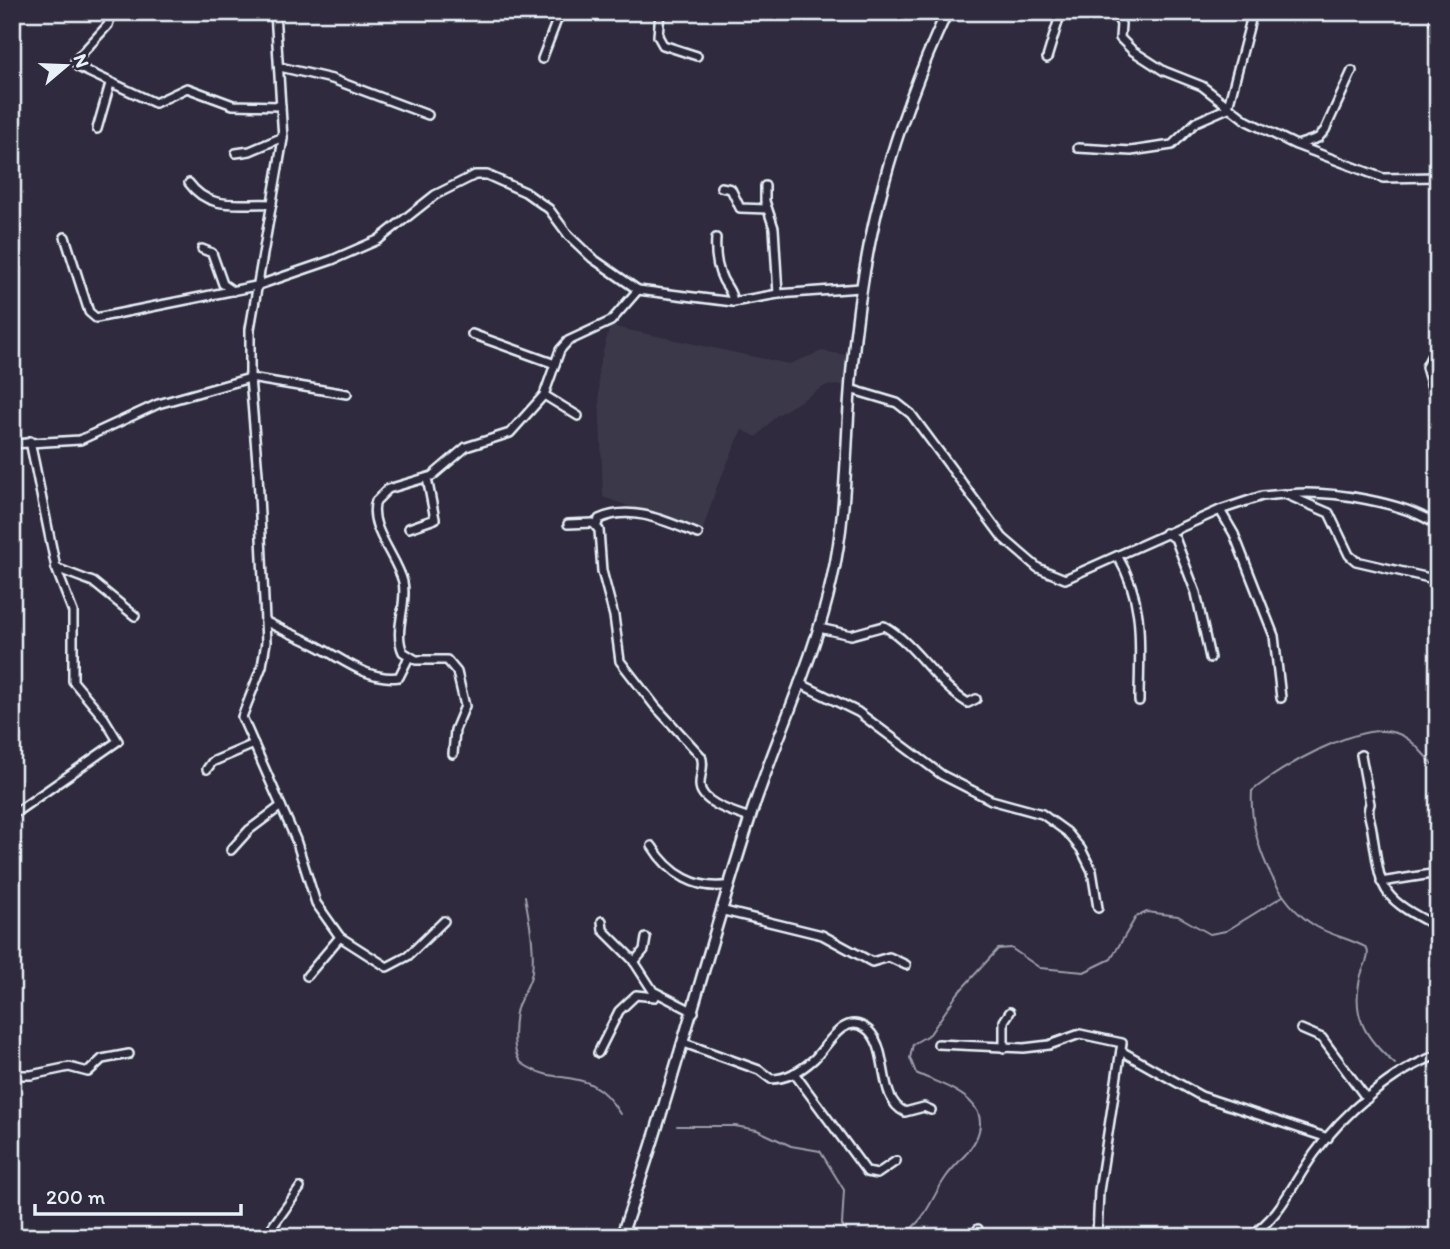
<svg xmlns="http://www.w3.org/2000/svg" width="1450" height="1249" viewBox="0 0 1450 1249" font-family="Itim,sans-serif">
	<rect width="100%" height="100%" fill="#2f2a3d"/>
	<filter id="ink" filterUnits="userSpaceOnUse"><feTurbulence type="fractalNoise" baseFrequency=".0143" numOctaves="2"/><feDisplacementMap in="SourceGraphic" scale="14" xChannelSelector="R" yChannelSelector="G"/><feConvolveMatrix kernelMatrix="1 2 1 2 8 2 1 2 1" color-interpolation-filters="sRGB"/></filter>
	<g filter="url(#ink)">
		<!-- built -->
		<path fill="#3b3749" d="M610 326 789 364 822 351 847 355 844 385 825 386 776 416 757 437 742 430 716 489 702 533 603 497 598 370Z"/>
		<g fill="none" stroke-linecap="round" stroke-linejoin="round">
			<!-- stream -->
			<g stroke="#9c9fab" stroke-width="2">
				<path d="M525 896C529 921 535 946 532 972 530 986 519 998 516 1012 514 1025 511 1056 523 1064 560 1089 589 1062 620 1114"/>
				<path d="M1395 1064C1366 1039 1350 1016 1361 975 1364 965 1370 958 1367 948 1351 939 1333 936 1317 927 1275 903 1249 838 1252 791 1281 767 1359 721 1396 733 1415 739 1423 757 1438 768"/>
				<path d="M677 1126H735L757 1130 791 1146 820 1151 844 1190 842 1225 851 1237"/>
				<path d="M901 1237C929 1217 928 1203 946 1177 955 1164 970 1153 976 1139 995 1099 943 1086 916 1073L910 1058 913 1044 930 1034 958 993 998 949 1011 948 1040 968 1084 972 1111 959 1136 917 1147 912 1178 916 1210 934 1226 931 1283 896"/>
			</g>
			<!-- minor casing -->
			<g stroke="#e8f1f8" stroke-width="12">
				<g id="minor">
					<path d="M112 12 108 25 75 61 78 67 155 103 187 88 233 105 281 106"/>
					<path d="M275 12 283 139 250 329V378L258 474 266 642 262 666 242 717 296 840 316 903 340 937 387 967 408 956 444 921"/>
					<path d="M660 12 658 36 663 45 697 56"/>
					<path d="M1114 12 1121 24 1120 38 1133 51 1164 71 1202 86 1247 121 1296 145 1383 178 1436 177"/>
					<path d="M1434 22 1438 20"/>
					<path d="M1047 58 1061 12"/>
					<path d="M542 59 560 12"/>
					<path d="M280 67 332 79 428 115"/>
					<path d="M1226 105 1229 103 1253 12"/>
					<path d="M97 129 110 84"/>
					<path d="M1297 145 1318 138 1325 130 1352 71"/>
					<path d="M1078 148 1131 151 1172 145 1196 122 1228 108"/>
					<path d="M236 153 250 151 283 137"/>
					<path d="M189 183C210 212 241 202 272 204"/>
					<path d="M765 186V201L774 228 778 294"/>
					<path d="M721 187 731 189 740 208 767 209"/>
					<path d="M65 237 89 312 96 318 256 286 332 260 378 240 435 195 475 175H487L525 192 549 209 569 236 592 258 638 290 733 302 778 294 860 288"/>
					<path d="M716 238C715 252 717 268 723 280 728 289 732 292 733 302"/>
					<path d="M202 249 212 253 223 284 233 291"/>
					<path d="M472 334 555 364"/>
					<path d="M1438 343 1426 367 1438 408"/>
					<path d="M850 389 897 403 911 414 1003 538 1038 568 1065 579 1220 510 1262 496 1285 494 1329 513 1349 555 1356 561 1438 580"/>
					<path d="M544 395 578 416"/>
					<path d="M12 444 80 440 158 404 250 378 347 394"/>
					<path d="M1289 494C1328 490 1407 502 1438 526"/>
					<path d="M1220 510 1234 534 1274 636 1281 698"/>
					<path d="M568 524 593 523 599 530 602 571 614 616 620 661 655 706 701 756C705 765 700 774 700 784 699 803 736 813 750 818"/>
					<path d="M597 525 599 519C633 504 667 522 698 534"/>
					<path d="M409 528 435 519 427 478"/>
					<path d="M1165 533 1175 538 1196 593 1210 658"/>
					<path d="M1118 557C1146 604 1139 648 1139 701"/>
					<path d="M56 568 93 582 135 616"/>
					<path d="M265 621C283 631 301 637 319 647 344 660 369 681 399 677L409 657"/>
					<path d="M819 628 851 635 884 626C918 646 935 683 968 703L976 699"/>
					<path d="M799 683 858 712 942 775 991 800 1042 814 1067 832 1081 849 1092 871 1098 908"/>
					<path d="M453 754 455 730 465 706 457 672 447 660H416L403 652C393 630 408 605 403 582 397 557 367 526 376 501L388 489 432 476 466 447 510 433 544 395 560 350 568 341 611 321 638 290"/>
					<path d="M1361 755 1370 804C1366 813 1371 820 1372 830 1382 893 1378 896 1438 927"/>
					<path d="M207 769 212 762 254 744"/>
					<path d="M12 815 118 741 104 718 73 681V612L56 568 30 441"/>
					<path d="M652 846C669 874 697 891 730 885"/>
					<path d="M231 850 249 830 281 806"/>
					<path d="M1381 882 1438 873"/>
					<path d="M724 911 822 935 872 962 889 957 906 965"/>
					<path d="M602 921 603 930 633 960 653 991 694 1012"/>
					<path d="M634 962 644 950 646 938"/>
					<path d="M307 976 340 937"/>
					<path d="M1301 1029 1322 1038 1367 1099"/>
					<path d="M684 1043 759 1070 771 1079C787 1079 802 1070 814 1059 827 1047 842 1014 864 1027 892 1044 875 1098 905 1112L924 1107 931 1110"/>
					<path d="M938 1044 1024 1048 1049 1045 1080 1034 1122 1043 1099 1191 1097 1237"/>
					<path d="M1004 1048V1021L1010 1012"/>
					<path d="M1121 1051 1201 1096 1328 1138"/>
					<path d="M598 1053 619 1011 636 995 655 997"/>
					<path d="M794 1073 867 1172 877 1174 896 1161"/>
					<path d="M12 1075H31L69 1067 88 1072 102 1059 129 1054"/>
					<path d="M978 1229V1237"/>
					<path d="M265 1237 300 1188"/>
					<path d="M1249 1237C1282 1215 1292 1184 1314 1154 1342 1115 1393 1070 1438 1055"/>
				</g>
			</g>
			<!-- major casing -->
			<g stroke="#e8f1f8" stroke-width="14">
				<path id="major" d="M621 1237C669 1100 705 959 749 821 775 739 814 662 832 579 848 510 845 438 852 368 863 240 892 129 947 12"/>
			</g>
			<!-- minor -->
			<use href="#minor" stroke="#2f2a3d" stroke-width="7"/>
			<!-- major -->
			<use href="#major" stroke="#2f2a3d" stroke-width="9"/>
		</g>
	</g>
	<!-- margin -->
	<rect width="1450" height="1249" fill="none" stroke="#2f2a3d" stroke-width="42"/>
	<rect x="21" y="21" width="1408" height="1207" fill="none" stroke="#e8f1f8" stroke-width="2.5" filter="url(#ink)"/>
	<!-- north arrow -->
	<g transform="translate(66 66) rotate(71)" stroke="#2f2a3d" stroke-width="5" paint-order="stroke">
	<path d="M0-5L12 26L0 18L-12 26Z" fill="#e8f1f8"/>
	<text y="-10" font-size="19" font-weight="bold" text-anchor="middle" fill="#e8f1f8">N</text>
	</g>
	<!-- scale -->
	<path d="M35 1204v10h206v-10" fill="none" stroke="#e8f1f8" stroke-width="3.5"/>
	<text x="46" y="1204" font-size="21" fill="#e8f1f8" stroke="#2f2a3d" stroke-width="5" paint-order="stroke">200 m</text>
</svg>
